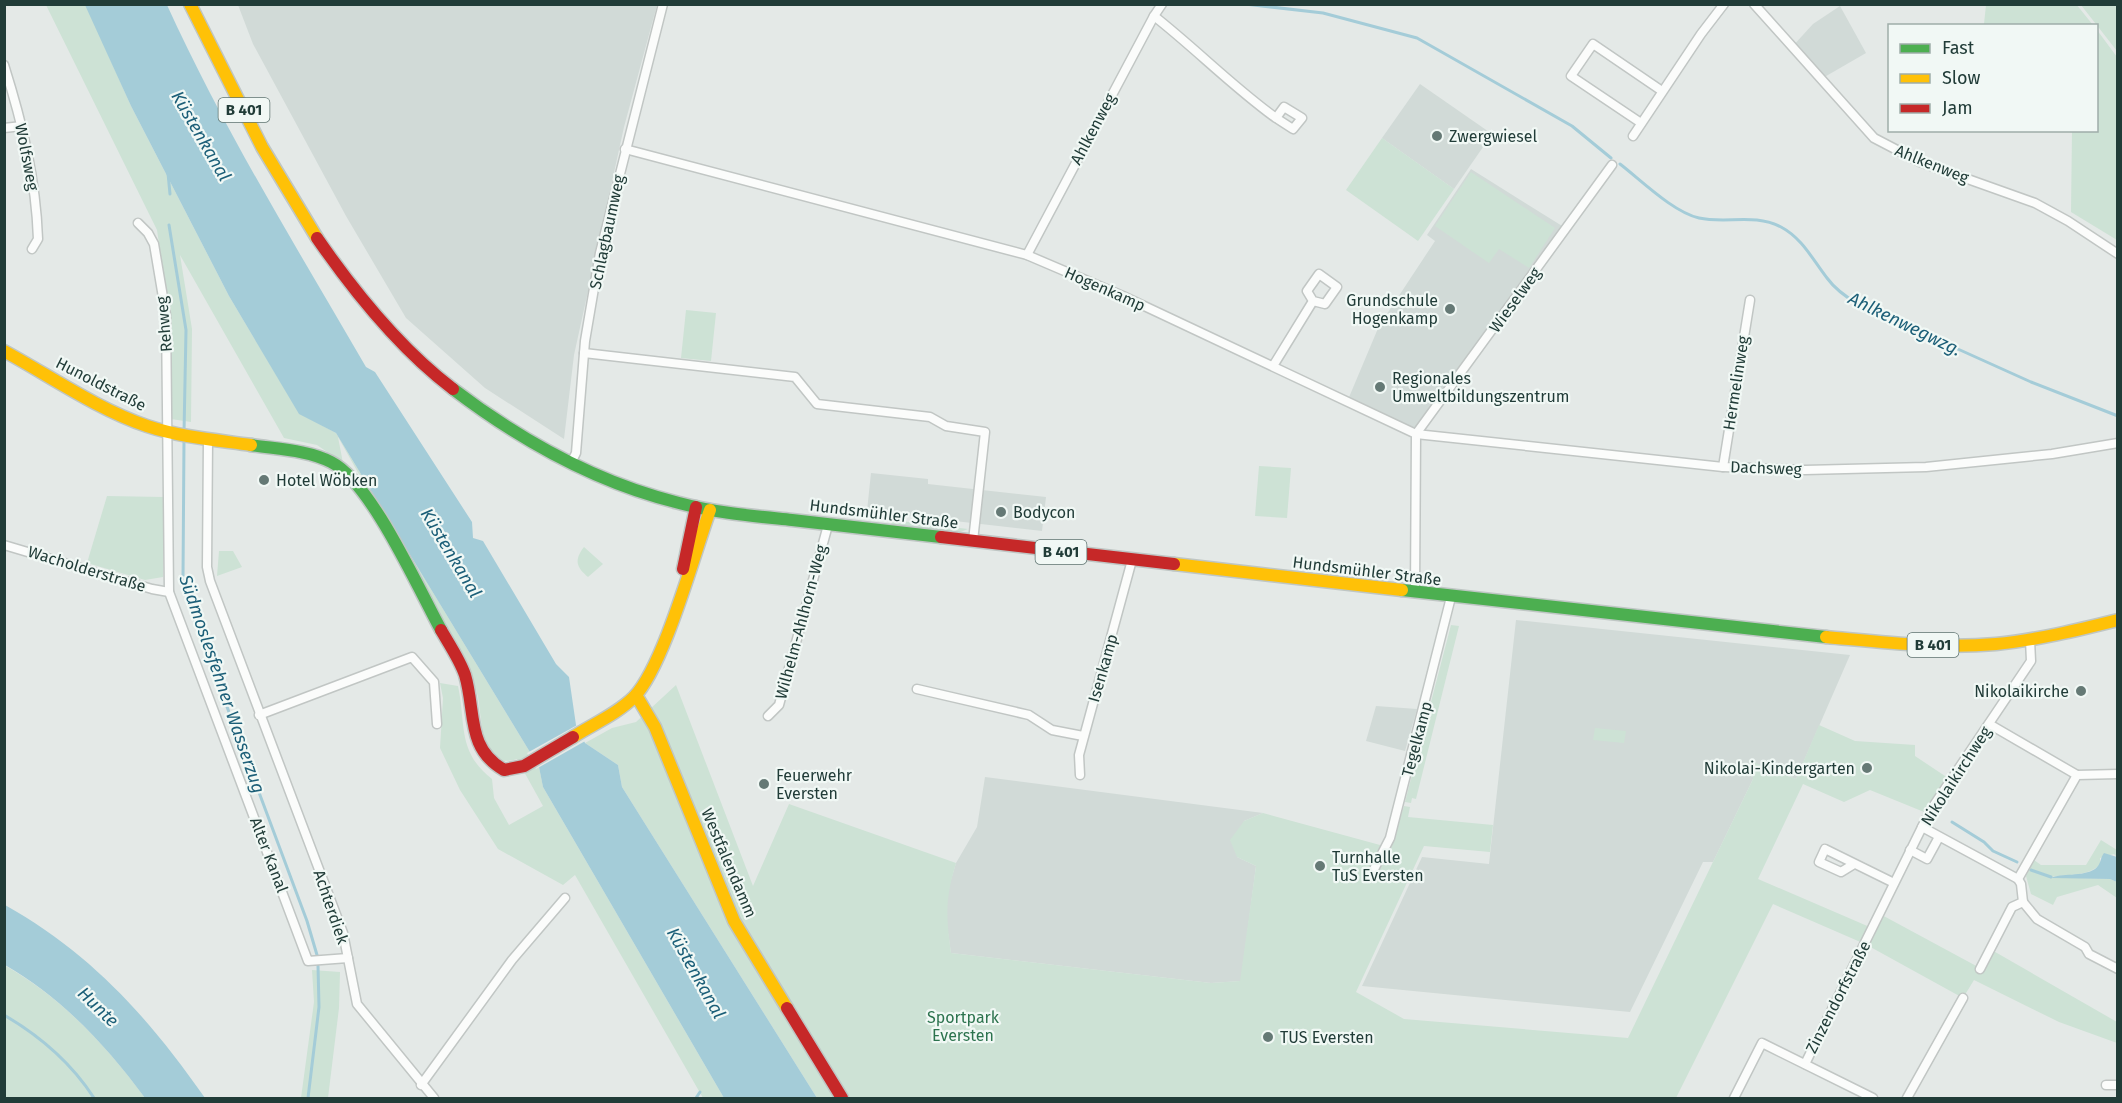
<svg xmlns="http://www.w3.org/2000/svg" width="2122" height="1103" viewBox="0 0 2122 1103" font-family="'Fira Sans',sans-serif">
	<rect width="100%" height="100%" fill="#e4e9e7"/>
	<!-- built -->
	<g fill="#d1dad7">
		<path d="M238 5H657L624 127 574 355 564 439 485 388 406 318 346 216 253 44Z"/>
		<path d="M1840 6 1866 53 1821 79 1792 47 1813 24Z"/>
		<path d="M1420 84 1492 134 1454 189 1382 138Z"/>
		<path d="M1471 169 1567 229 1416 434 1347 402 1379 326 1435 241 1427 235Z"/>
		<path d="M871 473 928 479V484L1046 497 1042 531 867 511Z"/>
		<path d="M1516 620 1850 655 1796 779 1753 763V779L1713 862H1703L1630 1012 1362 986 1422 857 1489 864Z"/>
		<path d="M1376 706 1417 709 1405 751 1366 741Z"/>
		<path d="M985 777 1263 813 1244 821 1237 857 1256 866 1241 981 1211 983 951 953 945 912 947 893 956 863 977 827Z"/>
	</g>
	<!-- green -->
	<g fill="#cde2d5">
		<path d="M2076 4 2093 25 1984 24 1986 5Z"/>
		<path d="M46 5H86L131 106 229 296 299 413 336 433 539 767 543 787 724 1098H703L575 875 563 885 498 849 460 790 440 748 443 698 440 683 458 686C466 723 457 752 492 779L494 798 509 825 543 806 517 759C481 771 482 719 478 697 476 688 472 679 469 670L338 437 343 463 317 445 284 438 180 255 192 329 191 422 171 419 172 329 157 230Z"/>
		<path d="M2081 5H2117V51Z"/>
		<path d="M2097 30 2117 57V240L2071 212 2072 131 2096 130Z"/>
		<path d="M1382 138 1454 189 1418 241 1346 190Z"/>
		<path d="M1471 172 1555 228 1529 268 1499 249 1489 263 1435 226Z"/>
		<path d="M686 310 716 313 711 361 681 358Z"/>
		<path d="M1259 466 1291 468 1287 518 1255 516Z"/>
		<path d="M107 496 164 497 163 577 145 580 87 563Z"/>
		<path d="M892 520 968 529 955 534 891 526Z"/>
		<path d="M584 547 603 564 588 577C576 567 574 560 584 547Z"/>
		<path d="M219 551H233L242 567 217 576Z"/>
		<path d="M1451 625 1459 626 1416 799 1412 798 1411 803 1405 802Z"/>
		<path d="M676 685 753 886 789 804 956 863C945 900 946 915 951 953L1211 983 1240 981 1256 866 1237 857 1230 840 1244 821 1263 813 1391 848 1404 806 1410 807 1408 817 1493 825 1490 852 1424 846 1356 992 1404 1019 1628 1038 1753 779V762L1796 779 1819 725 1855 741 1915 745V756L1951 780 1929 814 1870 790 1844 802 1803 784 1758 879 1872 928 1880 914 1980 968 1990 949 2117 1022V1043L2059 1022 1974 980 1963 998 1865 944 1773 904 1676 1098H817L622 787 618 765 585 743 612 728 636 722Z"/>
		<path d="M1595 728 1626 731 1624 743 1593 740Z"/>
		<path d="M2101 840 2117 850V857L2114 854 2100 858V865C2086 877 2068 874 2051 877L2110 879 2117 882V898L2098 885 2057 897 2053 905 2031 894 2026 876 2034 860 2041 865H2086Z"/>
		<path d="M4 965C62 998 106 1045 145 1098H5Z"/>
		<path d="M312 970 340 972 339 1008 328 1098H301L314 1002Z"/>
	</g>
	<!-- water -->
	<g fill="#a4ccd8">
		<path d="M85 5H167C224 130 297 248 366 367L375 372 472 522 473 538 483 541 556 664 569 677 576 725 585 743 618 765 622 787 817 1098H724L543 787 539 767 336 433 299 414 229 296 131 106Z"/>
		<path d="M2104 853 2117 857V882L2110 879 2051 878C2060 873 2083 877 2095 869 2101 865 2100 858 2104 853Z"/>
		<path d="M5 905C92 954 148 1017 205 1098H145C106 1045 62 998 5 965Z"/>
	</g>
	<!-- pier -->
	<path fill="#e4e9e7" d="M579 724 587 740 536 769 527 753Z"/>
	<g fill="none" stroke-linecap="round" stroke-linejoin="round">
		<!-- stream -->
		<g stroke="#a4ccd8" stroke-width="3">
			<path d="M1245 4 1323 13 1417 38 1572 126 1611 158"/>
			<path d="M1620 164C1642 181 1673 212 1699 218 1727 224 1754 213 1781 227 1802 238 1813 260 1827 278 1835 289 1846 297 1858 304L2031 382 2118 416"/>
			<path d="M168 173 170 194"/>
			<path d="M169 225 186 330 184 433"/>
			<path d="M184 440 183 578 189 605 307 921 317 955"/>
			<path d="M1952 822 1984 842 1993 851 2017 862"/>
			<path d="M2031 870 2051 877"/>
			<path d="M4 1015C40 1036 72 1064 94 1098"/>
			<path d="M308 1098 319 1007 318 966"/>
			<path d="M696 1098 700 1092"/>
		</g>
		<!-- street casing -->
		<g stroke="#c1c6c4" stroke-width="11">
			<g id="street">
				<path d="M1754 4 1874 138 1920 162 2035 203 2068 221 2118 254"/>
				<path d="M1154 16C1196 49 1233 87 1276 118L1284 107 1302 118 1293 129 1276 118"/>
				<path d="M4 65C22 122 36 179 38 239L32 249"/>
				<path d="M1641 123 1571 76 1593 44 1662 91"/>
				<path d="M4 128 22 126"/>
				<path d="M1633 136 1701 34 1724 4"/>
				<path d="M625 149 1027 255 1123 296 1416 434 1415 593"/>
				<path d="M138 223 148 233 154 244 166 315 169 592 308 961 348 958"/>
				<path d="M1027 255 1154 16 1162 4"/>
				<path d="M584 353 795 377 817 404 930 417 946 426 985 432 973 541"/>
				<path d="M1273 366 1313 301 1325 304 1337 287 1319 274 1307 291 1313 301"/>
				<path d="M1416 434 1723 467 1805 470 1926 467 2052 454 2118 443"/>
				<path d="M1416 434 1612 165"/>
				<path d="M208 440 207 567 210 581 343 933 357 1004 434 1098"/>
				<path d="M571 463 576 453 585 341 600 253 663 4"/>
				<path d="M1723 467 1750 300"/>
				<path d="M4 545 152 589 169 592"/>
				<path d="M917 689 1029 715 1052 730 1083 736"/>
				<path d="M259 715 412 657 434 682 437 724"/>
				<path d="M768 716 779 705 828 525"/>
				<path d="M1989 724 2077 775"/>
				<path d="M1080 775 1079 755 1132 560"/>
				<path d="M1922 827 2018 879"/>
				<path d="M1910 850 1927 859 1939 837"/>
				<path d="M1854 864 1841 872 1819 862 1825 849 1894 883"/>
				<path d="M1370 877 1390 838 1451 597"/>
				<path d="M2023 902 2037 919 2085 947 2089 954 2118 969"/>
				<path d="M1980 969 2012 907 2023 902 2021 884 2018 879 2077 775 2118 774"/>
				<path d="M1805 1064 1930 811 2031 661 2030 640"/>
				<path d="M421 1085 512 960 565 898"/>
				<path d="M2106 1085H2118"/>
				<path d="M1734 1098 1762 1043 1873 1098"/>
				<path d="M1907 1098 1963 998"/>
			</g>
		</g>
		<!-- fast casing -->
		<g stroke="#bfc6c4" stroke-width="15">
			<g id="fast">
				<path d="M453 389C520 440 597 483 679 503 716 513 754 516 792 520 842 526 891 531 941 537"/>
				<path d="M251 445C276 449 308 450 331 462 371 482 418 588 441 630"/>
				<path d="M1402 590 1826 637"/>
			</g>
		</g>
		<!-- slow casing -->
		<g stroke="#bfc6c4" stroke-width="15">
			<g id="slow">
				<path d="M190 4 262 147 317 238"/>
				<path d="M4 351C50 376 97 409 147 426 180 437 216 440 251 445"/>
				<path d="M1174 564 1402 590"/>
				<path d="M1826 637C1882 642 1939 649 1996 644 2037 640 2078 630 2118 620"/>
				<path d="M636 695 655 727 734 921 787 1008"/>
				<path d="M573 737C593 724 617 714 634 697 664 666 694 554 710 510"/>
			</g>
		</g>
		<!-- jam casing -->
		<g stroke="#bfc6c4" stroke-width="15">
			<g id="jam">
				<path d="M317 238C355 293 399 348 453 389"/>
				<path d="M941 537 1174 564"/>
				<path d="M683 569 696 507"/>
				<path d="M441 630C449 644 460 660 465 675 476 712 466 748 504 770L524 766 573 737"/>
				<path d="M787 1008 842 1098"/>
			</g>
		</g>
		<!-- street -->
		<use href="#street" stroke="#fbfcfb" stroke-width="8"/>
		<!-- fast -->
		<use href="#fast" stroke="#4caf50" stroke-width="12"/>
		<!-- slow -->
		<use href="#slow" stroke="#ffc107" stroke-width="12"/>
		<!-- jam -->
		<use href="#jam" stroke="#c62828" stroke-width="12"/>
	</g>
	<!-- markers -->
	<g fill="#657975" stroke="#f1f8f5" stroke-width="2">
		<circle cx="1437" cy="136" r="6"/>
		<circle cx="1450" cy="309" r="6"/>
		<circle cx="1380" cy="387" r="6"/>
		<circle cx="264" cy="480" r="6"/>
		<circle cx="1001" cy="512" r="6"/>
		<circle cx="2081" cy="691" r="6"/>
		<circle cx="1867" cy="768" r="6"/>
		<circle cx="764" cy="784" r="6"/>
		<circle cx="1320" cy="866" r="6"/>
		<circle cx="1268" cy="1037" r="6"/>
	</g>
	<g text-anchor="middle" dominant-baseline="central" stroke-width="4.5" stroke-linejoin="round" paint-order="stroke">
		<!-- shield labels -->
		<g fill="#f1f8f5" stroke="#5f7471" stroke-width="1.5">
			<rect x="218.5" y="98" width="51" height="24" rx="4.5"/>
			<rect x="1035.5" y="540" width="51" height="24" rx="4.5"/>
			<rect x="1907.5" y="633" width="51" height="24" rx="4.5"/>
		</g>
		<g font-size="15" font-weight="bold" fill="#213c38">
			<text x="244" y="110">B 401</text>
			<text x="1061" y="552">B 401</text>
			<text x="1933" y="645">B 401</text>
		</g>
		<!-- street labels -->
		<g font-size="16" fill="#213c38" stroke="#f1f8f5">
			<text transform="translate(1093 129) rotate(-62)">Ahlkenweg</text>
			<text transform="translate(27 157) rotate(79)">Wolfsweg</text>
			<text transform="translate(1932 164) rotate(22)">Ahlkenweg</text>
			<text transform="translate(607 232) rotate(-78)">Schlagbaumweg</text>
			<text transform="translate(1105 289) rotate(24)">Hogenkamp</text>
			<text transform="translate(1515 300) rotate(-54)">Wieselweg</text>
			<text transform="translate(164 324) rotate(-95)">Rehweg</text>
			<text transform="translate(1736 383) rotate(-81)">Hermelinweg</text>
			<text transform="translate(101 384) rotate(27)">Hunoldstraße</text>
			<text transform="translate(1766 468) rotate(2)">Dachsweg</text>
			<text transform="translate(884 514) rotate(7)">Hundsmühler Straße</text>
			<text transform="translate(87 569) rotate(17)">Wacholderstraße</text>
			<text transform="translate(1367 571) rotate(7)">Hundsmühler Straße</text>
			<text transform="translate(801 622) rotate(-75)">Wilhelm-Ahlhorn-Weg</text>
			<text transform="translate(1103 668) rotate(-74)">Isenkamp</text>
			<text transform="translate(1417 739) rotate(-75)">Tegelkamp</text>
			<text transform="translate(1956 776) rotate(-57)">Nikolaikirchweg</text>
			<text transform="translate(269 855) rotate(69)">Alter Kanal</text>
			<text transform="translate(729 863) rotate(67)">Westfalendamm</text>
			<text transform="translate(331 907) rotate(71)">Achterdiek</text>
			<text transform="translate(1838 997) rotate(-63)">Zinzendorfstraße</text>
		</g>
		<!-- poi labels -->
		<g font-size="16" fill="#213c38" stroke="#f1f8f5" text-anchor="start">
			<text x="1449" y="136">Zwergwiesel</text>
			<text x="1438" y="300" text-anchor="end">Grundschule<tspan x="1438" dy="18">Hogenkamp</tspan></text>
			<text x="1392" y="378">Regionales<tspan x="1392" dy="18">Umweltbildungszentrum</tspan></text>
			<text x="276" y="480">Hotel Wöbken</text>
			<text x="1013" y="512">Bodycon</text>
			<text x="2069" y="691" text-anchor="end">Nikolaikirche</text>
			<text x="1855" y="768" text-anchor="end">Nikolai-Kindergarten</text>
			<text x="776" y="775">Feuerwehr<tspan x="776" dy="18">Eversten</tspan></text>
			<text x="1332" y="857">Turnhalle<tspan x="1332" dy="18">TuS Eversten</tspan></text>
			<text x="1280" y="1037">TUS Eversten</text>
		</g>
		<!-- park labels -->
		<g font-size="16" fill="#2c734e" stroke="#f1f8f5">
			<text x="963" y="1017">Sportpark<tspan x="963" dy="18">Eversten</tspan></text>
		</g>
		<!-- water labels -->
		<g font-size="18" font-style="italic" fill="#1c5f78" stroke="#f1f8f5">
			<text transform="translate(201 136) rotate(60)">Küstenkanal</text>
			<text transform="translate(1905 324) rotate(26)">Ahlkenwegwzg.</text>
			<text transform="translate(451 553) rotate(59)">Küstenkanal</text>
			<text transform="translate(222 684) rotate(71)">Südmoslesfehner Wasserzug</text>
			<text transform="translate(696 973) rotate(61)">Küstenkanal</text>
			<text transform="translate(98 1007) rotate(44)">Hunte</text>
		</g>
	</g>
	<!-- border -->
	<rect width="2122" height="1103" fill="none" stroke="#213c38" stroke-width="12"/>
	<!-- legend -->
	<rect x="1888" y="24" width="210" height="108" fill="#f1f8f5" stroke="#9eada9" stroke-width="1.5"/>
	<rect x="1900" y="44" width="30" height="9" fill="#4caf50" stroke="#9eada9" stroke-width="1.5"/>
	<text x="1942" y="54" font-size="18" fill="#213c38">Fast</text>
	<rect x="1900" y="74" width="30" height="9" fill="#ffc107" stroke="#9eada9" stroke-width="1.5"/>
	<text x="1942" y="84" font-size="18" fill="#213c38">Slow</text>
	<rect x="1900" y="104" width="30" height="9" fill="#c62828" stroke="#9eada9" stroke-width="1.5"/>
	<text x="1942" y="114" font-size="18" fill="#213c38">Jam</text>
</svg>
